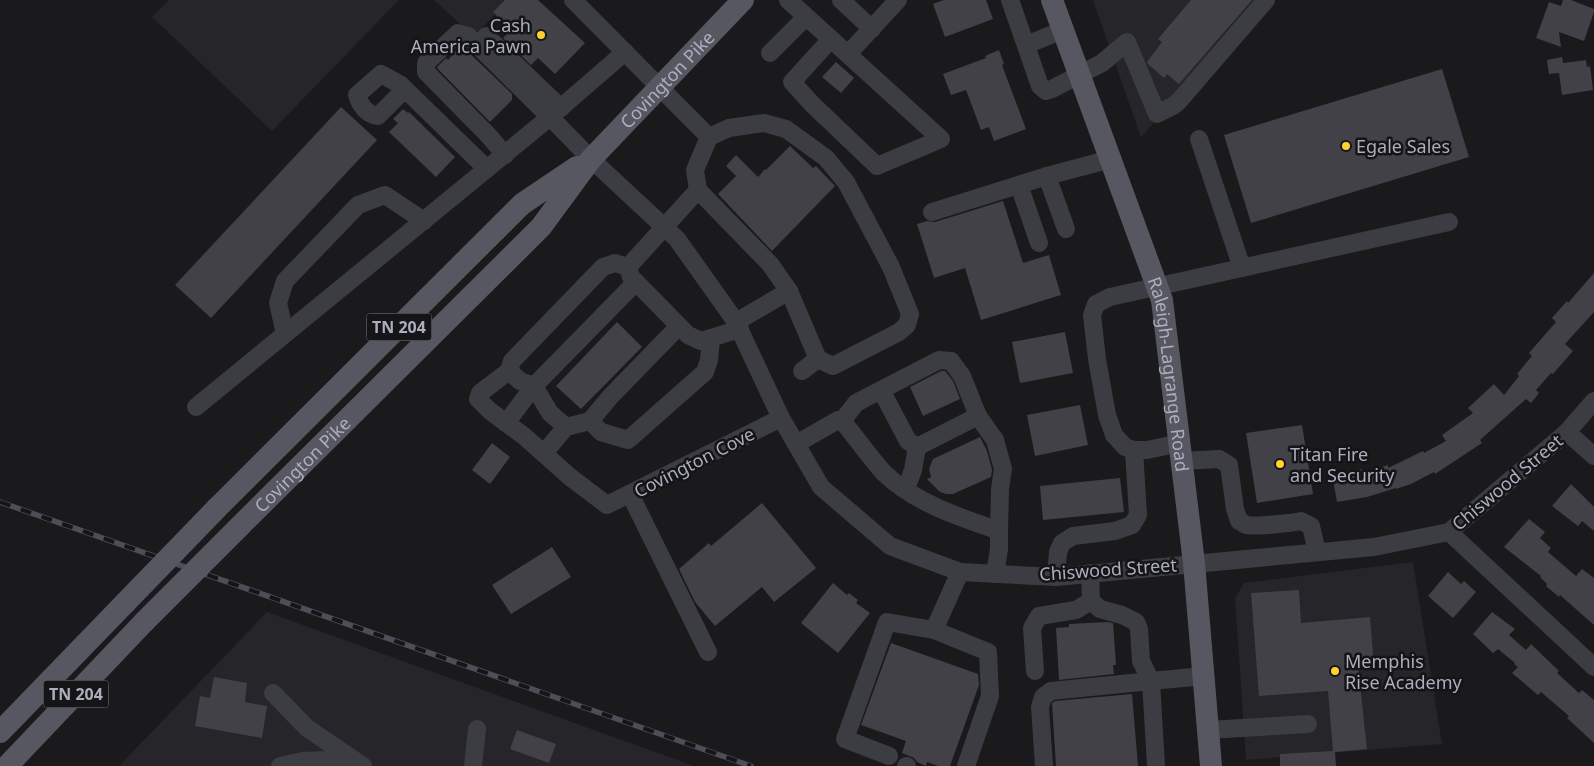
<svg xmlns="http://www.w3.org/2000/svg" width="1594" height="766" viewBox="0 0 1594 766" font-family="'Noto Sans',sans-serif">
	<rect width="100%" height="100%" fill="#1a191c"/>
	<!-- built -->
	<g fill="#262529">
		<path d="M169 0H399L272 131 152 17Z"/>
		<path d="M434 0H511L473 36Z"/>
		<path d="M1093 0H1263L1141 137Z"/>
		<path d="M1413 562 1442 744 1246 760 1235 598 1244 583Z"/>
		<path d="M267 612 694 766H119Z"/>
	</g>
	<!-- building -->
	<g fill="#414147">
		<path d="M505 0H538L585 43 555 74 538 58 531 65 503 38 511 30 493 12Z"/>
		<path d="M944 0H986L993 19 945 37 933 4Z"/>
		<path d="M1191 0H1252L1179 84 1167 74 1164 78 1148 64 1147 62 1162 42 1158 39Z"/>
		<path d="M1563 0H1571L1594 9V12L1584 41 1559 32 1561 47 1536 38 1549 2 1561 6Z"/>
		<path d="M461 45 512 94V100L490 122 438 69 437 67 446 58 448 60Z"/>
		<path d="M999 50 1004 64 1002 65 1026 129 994 141 989 127 981 130 966 90 951 95 943 74 986 58 985 56Z"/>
		<path d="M1562 57 1563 63 1586 60 1587 67 1590 66 1593 90 1562 95 1559 73 1549 74 1547 60Z"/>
		<path d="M836 62 854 78 841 93 822 77Z"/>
		<path d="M1442 69 1469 157 1251 223 1224 135Z"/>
		<path d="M341 107 377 140 211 318 175 285Z"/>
		<path d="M403 109 408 113 409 112 455 157 436 177 389 132 398 123 393 119Z"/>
		<path d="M790 146 813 168 816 166 835 186 772 251 718 194 736 176 726 166 736 155 758 177 765 169 766 170Z"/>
		<path d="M1003 201 1023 263 1049 255 1061 295 981 320 965 268 934 278 917 224 927 221 935 222Z"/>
		<path d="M1594 273V312L1565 344 1573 351 1553 374 1551 373 1536 390 1539 393 1531 403 1526 399 1480 440 1482 443 1435 474 1434 472 1411 484 1396 489V488L1367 497 1337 502 1332 474 1362 469 1363 473 1388 465V468L1423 451 1424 453 1446 441 1442 435 1473 413 1468 408 1494 384 1504 395 1519 376 1517 374 1532 356 1529 353 1556 322 1552 318 1567 301 1568 303Z"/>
		<path d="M617 322 642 347 581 409 556 386Z"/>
		<path d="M1065 332 1073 373 1020 383 1012 342Z"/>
		<path d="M941 371H945L953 381 960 399 923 416 910 387Z"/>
		<path d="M1080 405 1088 445 1035 456 1027 415Z"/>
		<path d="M1302 425 1313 494 1257 503 1246 433Z"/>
		<path d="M980 437 987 451 992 470 991 477 953 494H946L940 492 927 479 931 477 929 469 933 459Z"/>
		<path d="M492 443 510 457 490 484 472 470Z"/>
		<path d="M1120 478 1124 512 1043 520 1040 486Z"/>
		<path d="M1571 484 1594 507V531L1582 521 1578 526 1552 506Z"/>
		<path d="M762 503 816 568 774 602 762 587 715 626 695 602 679 569 709 543 711 546Z"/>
		<path d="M1529 519 1545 532 1540 538 1551 548 1548 552 1576 576 1582 569 1594 578V625L1560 595 1559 597 1546 586 1547 584 1540 577 1541 576 1504 547Z"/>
		<path d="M552 547 571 577 511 614 492 585Z"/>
		<path d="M1448 572 1461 584 1464 581 1476 592 1453 618 1428 596Z"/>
		<path d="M833 583 847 595 849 593 858 600 856 603 870 613 838 653 801 623Z"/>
		<path d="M1299 590 1301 623 1370 617 1374 665 1358 666 1367 749 1335 752 1336 766H1280V754L1333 751 1328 691 1259 696 1251 593Z"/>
		<path d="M1492 612 1515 629 1509 635 1526 650 1531 644 1535 648 1559 671 1557 673 1579 693 1582 690 1594 700V743L1567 718 1569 716 1541 692 1538 695 1512 673 1518 667 1514 664 1515 663 1498 649 1493 653 1473 634Z"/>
		<path d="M1107 622 1113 623 1116 665H1113L1114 674 1059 680 1056 628 1069 627V624Z"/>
		<path d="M891 643 978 674 979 685 950 766H938L927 762 926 766 917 762 914 758 902 753 906 741 861 725Z"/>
		<path d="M214 677 247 683 245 702 267 706 262 738 195 726 200 696 210 698Z"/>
		<path d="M1132 694 1138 766H1056L1052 703 1055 701Z"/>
		<path d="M517 730 556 744 549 763 510 749Z"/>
	</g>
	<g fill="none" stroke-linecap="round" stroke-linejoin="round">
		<!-- minor -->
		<g stroke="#3c3c43" stroke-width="18">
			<path d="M573 0 709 137 695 170 698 190 770 264 789 291 818 359 833 366 899 332 907 325 910 314 891 267 846 182 826 158 786 129 764 123 729 128 709 137"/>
			<path d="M788 0 941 139 877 166 812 104 792 82 831 39"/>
			<path d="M841 0 872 29"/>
			<path d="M1010 0 1040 86 1046 91 1052 89 1102 63 1127 42 1157 114 1173 106 1179 101 1266 0"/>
			<path d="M486 36 561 108"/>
			<path d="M1026 45 1063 30"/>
			<path d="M770 53 806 17"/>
			<path d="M848 54 898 0"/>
			<path d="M405 89 378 116C367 114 360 106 357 95L381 74 401 85 405 89 487 169"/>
			<path d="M1199 139 1242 268"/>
			<path d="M505 155 489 136 426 72V63L458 33 468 36 550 117 625 52"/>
			<path d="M1019 185 1039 243"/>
			<path d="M698 190 628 267 631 277 688 335 701 341 740 329"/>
			<path d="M932 212 1047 176"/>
			<path d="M1066 229 1047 176 1111 159"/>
			<path d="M628 267 615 263 603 267 512 361 509 371 520 381 534 386 636 282"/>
			<path d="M736 322 789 291"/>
			<path d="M679 326 610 397 590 421 601 432 628 440 705 372 709 360 711 338"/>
			<path d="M285 334 278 303 285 281 358 205 385 195 424 221"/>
			<path d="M509 371 480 393 478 399 490 411 524 436 570 477 607 505 781 418"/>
			<path d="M802 371 818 359"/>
			<path d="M196 407 550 117 591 159 677 239 736 322 781 418 821 487 890 546 960 572 1056 577 1374 547 1449 532 1567 432 1594 401"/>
			<path d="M978 416 995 440 1003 469 1000 489 999 532"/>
			<path d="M842 421 856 403 939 360 951 361 962 376 978 416 917 447 908 441 881 390"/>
			<path d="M506 423 534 386 550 413 566 427 590 421"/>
			<path d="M1567 432 1594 456"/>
			<path d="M1180 443 1147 450H1134L1125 447 1114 435 1107 415 1097 359 1092 315 1096 304 1110 297 1449 222"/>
			<path d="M796 444 838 420 842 421C857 438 869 457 884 473 914 502 956 516 994 529L999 532V549L995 574"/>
			<path d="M544 453 566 427"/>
			<path d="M1182 461 1219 459 1229 465 1235 509 1239 521C1240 521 1246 525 1246 525 1255 527 1291 523 1301 521L1311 526 1317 552"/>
			<path d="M906 489 913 470 917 447"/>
			<path d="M630 494 708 652"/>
			<path d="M1449 532 1594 667"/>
			<path d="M1090 573 1091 601 1100 609 1122 615 1136 622 1139 629 1141 661 1151 681 1204 676"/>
			<path d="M1056 577 1058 552 1062 543 1073 536 1115 531 1132 525 1138 515 1134 450"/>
			<path d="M934 630 988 652 990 696 966 766"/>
			<path d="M1035 671 1032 628 1039 616 1076 610 1091 601"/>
			<path d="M273 693 307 728 363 766"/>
			<path d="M1208 730 1308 724"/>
			<path d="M889 756 845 739 887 622 934 630 960 572"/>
			<path d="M280 766 303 761 351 759"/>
			<path d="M473 766 477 729"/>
			<path d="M906 766H907"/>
			<path d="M1044 766 1040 707 1043 697 1051 691 1151 681 1156 766"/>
		</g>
		<!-- major -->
		<g stroke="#565761" stroke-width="22">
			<path id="s1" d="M1052 0 1162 300 1194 563 1211 766"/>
			<path d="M217 508 522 204 577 167"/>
			<path id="s2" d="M239 527 541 227 591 159 743 0"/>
			<path d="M0 732 126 602"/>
			<path d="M7 766 145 621"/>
		</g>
		<!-- rail casing -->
		<g stroke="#4d4e57" stroke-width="5.5">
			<path id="rail" d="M0 502 751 766"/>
		</g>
		<!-- rail -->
		<use href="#rail" stroke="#151417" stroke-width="4" stroke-dasharray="11" stroke-linecap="butt"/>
		<!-- major-bridge -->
		<g stroke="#565761" stroke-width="22">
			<path d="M126 602 217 508"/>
			<path d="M145 621 239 527"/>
		</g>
	</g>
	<!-- markers -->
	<g fill="#ffd12e" stroke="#151417" stroke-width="2">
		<circle cx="541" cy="35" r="5"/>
		<circle cx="1346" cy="146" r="5"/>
		<circle cx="1280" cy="464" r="5"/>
		<circle cx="1335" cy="671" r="5"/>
	</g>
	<g text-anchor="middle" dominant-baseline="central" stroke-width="5" stroke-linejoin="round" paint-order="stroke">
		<!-- shield labels -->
		<g fill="#151417" stroke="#7e808b" stroke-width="1">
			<rect x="366.5" y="313.5" width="65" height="27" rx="4"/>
			<rect x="43.5" y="680.5" width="65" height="27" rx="4"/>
		</g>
		<g font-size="16" font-weight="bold" fill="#abaebd">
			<text x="399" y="327">TN 204</text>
			<text x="76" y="694">TN 204</text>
		</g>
		<!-- poi labels -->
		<g font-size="18" fill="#abaebd" stroke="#151417" text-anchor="start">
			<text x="531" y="25" text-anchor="end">Cash<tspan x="531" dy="21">America Pawn</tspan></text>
			<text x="1356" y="146">Egale Sales</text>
			<text x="1290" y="454">Titan Fire<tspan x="1290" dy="21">and Security</tspan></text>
			<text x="1345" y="661">Memphis<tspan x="1345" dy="21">Rise Academy</tspan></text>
		</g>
		<!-- street labels -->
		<g font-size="18" fill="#abaebd" stroke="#151417">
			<text stroke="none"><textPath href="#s2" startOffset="620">Covington Pike</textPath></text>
			<text stroke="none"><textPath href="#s1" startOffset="394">Raleigh-Lagrange Road</textPath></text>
			<text transform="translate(694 462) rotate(-27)">Covington Cove</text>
			<text stroke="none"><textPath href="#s2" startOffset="89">Covington Pike</textPath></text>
			<text transform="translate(1507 482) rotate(-40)">Chiswood Street</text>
			<text transform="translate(1108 569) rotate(-4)">Chiswood Street</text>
		</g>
	</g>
</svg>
